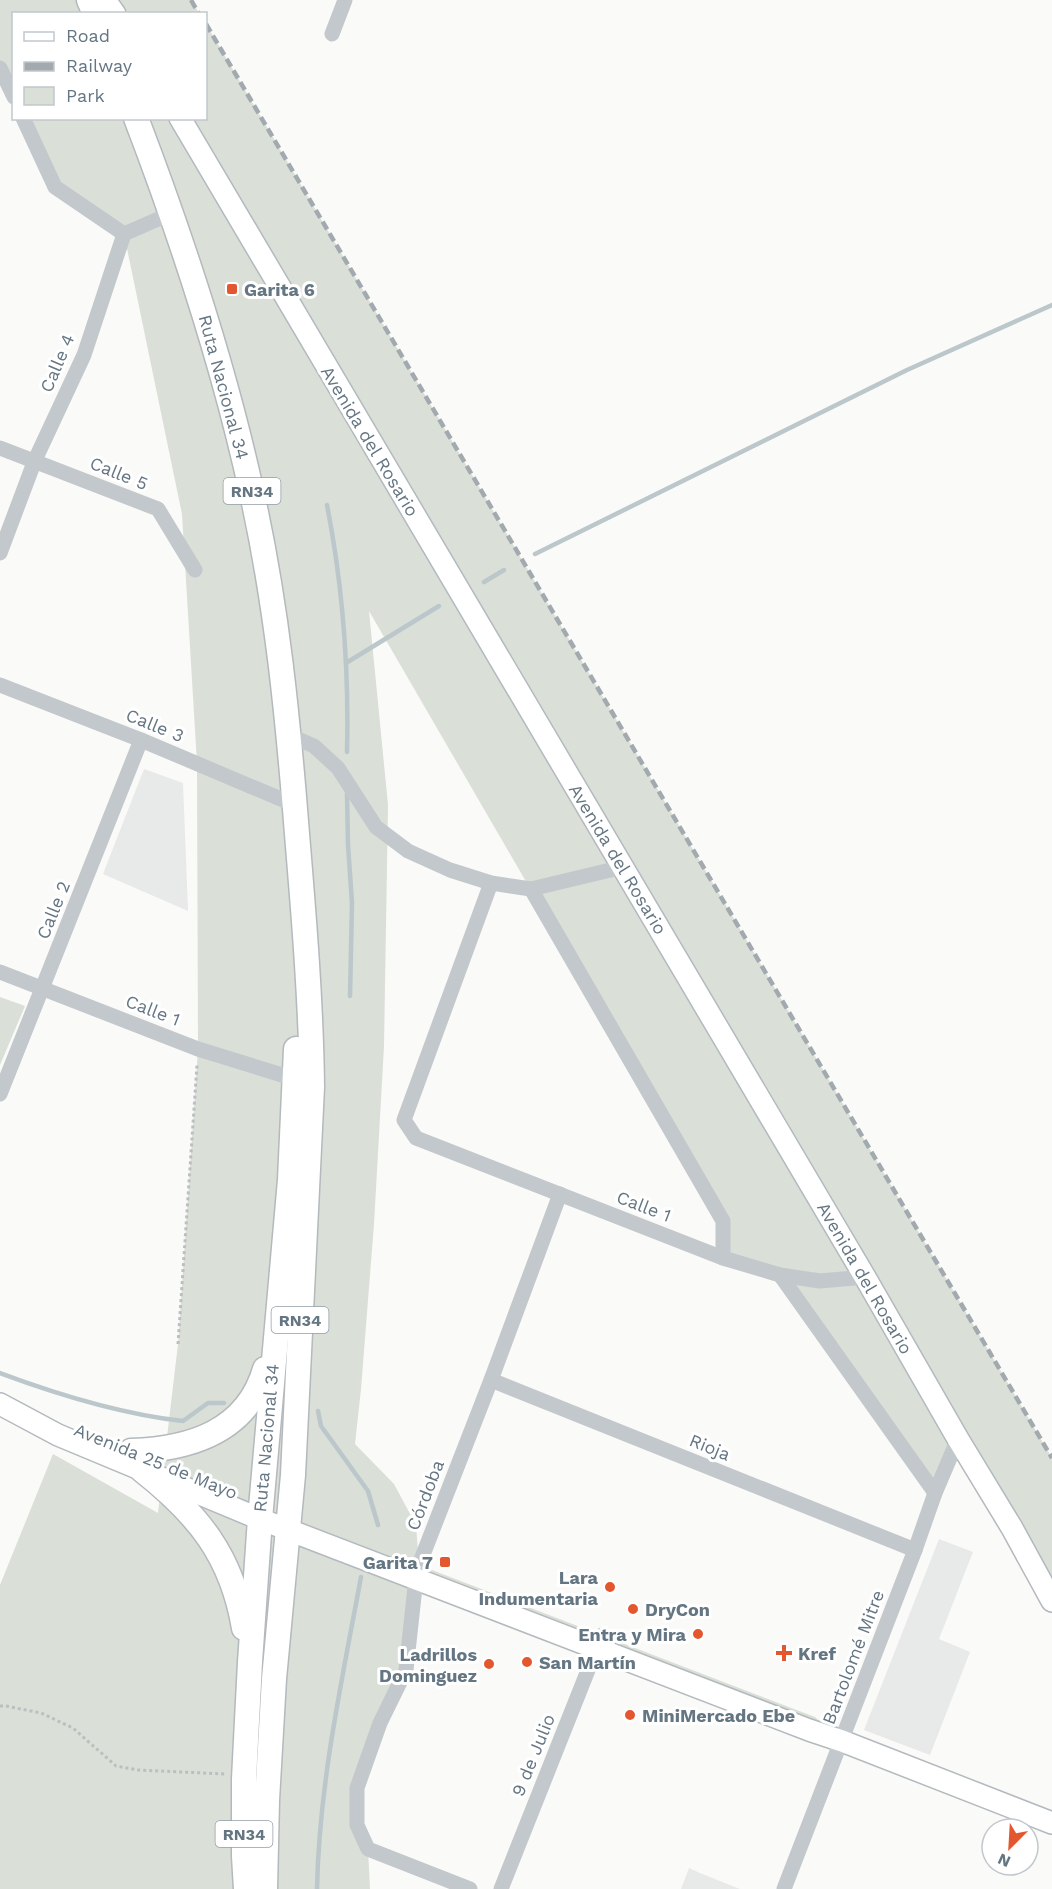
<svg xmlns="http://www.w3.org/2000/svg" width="1052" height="1889" viewBox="0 0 1052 1889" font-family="'Work Sans',sans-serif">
	<rect width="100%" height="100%" fill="#fafaf8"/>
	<!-- built -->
	<g fill="#e8e9e9">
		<path d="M144 769 183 783 188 911 103 874Z"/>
		<path d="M939 1539 973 1552 939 1639 970 1652 930 1755 864 1730Z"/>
		<path d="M689 1868 700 1873 740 1889H681Z"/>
	</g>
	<!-- green -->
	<g fill="#dadfd7">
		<path d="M0 0H191L199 13 14 14 13 97 0 68Z"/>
		<path d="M206 24 1052 1458V1601L958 1440 935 1493 780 1275 723 1258V1221L369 611 388 805 384 1046 374 1224 361 1389 355 1444 394 1484 416 1525 419 1565 815 1717 842 1741 416 1579 406 1670 357 1788 368 1849 370 1889H0V1585L53 1454 158 1513 178 1344 198 1049 197 763 182 514 124 234 55 187 23 119 206 118Z"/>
		<path d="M0 997 25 1006 0 1065Z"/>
	</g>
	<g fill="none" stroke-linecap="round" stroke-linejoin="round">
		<!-- stream -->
		<g stroke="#bbc7cb" stroke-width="4.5">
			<path d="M327 505C343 587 349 669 347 752"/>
			<path d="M535 554 907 370 1052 305"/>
			<path d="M484 582 504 570"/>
			<path d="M346 663 439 606"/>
			<path d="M347 794 348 845 352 903 350 996"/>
			<path d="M0 1373C59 1395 121 1414 183 1421L208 1403H224"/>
			<path d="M318 1411 321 1426 368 1491 378 1525"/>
			<path d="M317 1889C319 1784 342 1680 361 1577"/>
		</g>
		<!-- secondary casing -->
		<g stroke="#b3babf" stroke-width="24">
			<g id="secondary">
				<path d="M105 0 115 14"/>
				<path d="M180 118 865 1277 958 1439 1012 1528 1052 1601"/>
				<path d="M0 1404 58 1435 260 1519 809 1730 842 1741 1052 1823"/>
			</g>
		</g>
		<!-- trunk casing -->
		<g stroke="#b4b9bd" stroke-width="27">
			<g id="trunk">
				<path d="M89 0 95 14"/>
				<path d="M136 118C183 241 224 365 252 494 277 606 288 719 297 834 304 918 311 1002 312 1087L293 1475 274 1679 267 1800 265 1889"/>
				<path d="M131 1451C190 1449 247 1432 265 1369"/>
				<path d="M142 1470C198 1514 232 1556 244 1628"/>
				<path d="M246 1889 244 1856V1779L250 1662 260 1519 290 1180 296 1049"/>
			</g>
		</g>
		<!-- path -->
		<g stroke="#bbbfc2" stroke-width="3" stroke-dasharray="3 3" stroke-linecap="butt">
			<path d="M178 1344 197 1065"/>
			<path d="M0 1706H6L41 1713 73 1728 116 1766 138 1770 225 1774"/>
		</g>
		<!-- minor -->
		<g stroke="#c3c8cc" stroke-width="15">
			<path d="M332 34 345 0"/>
			<path d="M0 68 14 97"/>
			<path d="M23 118 55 187 124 234"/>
			<path d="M0 448 158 509 195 570"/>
			<path d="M0 553 35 460 84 355 124 234 172 213"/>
			<path d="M0 685 141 740 295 805"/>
			<path d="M289 735 314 746 338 768 376 827 408 851 450 870 491 883 531 889 623 867"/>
			<path d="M491 883 404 1120 416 1138 723 1258 780 1275 820 1281 865 1277"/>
			<path d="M531 889 723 1221V1258"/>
			<path d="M0 972 198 1049 295 1079"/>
			<path d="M0 1094 141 740"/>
			<path d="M780 1275 935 1493"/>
			<path d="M491 1380 915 1550"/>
			<path d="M470 1889 368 1849 357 1825V1788L380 1723 406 1670 416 1578 419 1565 491 1380 560 1194"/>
			<path d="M501 1889 602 1635"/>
			<path d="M784 1889 915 1550 935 1493 958 1439"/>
		</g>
		<!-- secondary -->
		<use href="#secondary" stroke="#fff" stroke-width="21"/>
		<!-- trunk -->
		<use href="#trunk" stroke="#fff" stroke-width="24"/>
		<!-- rail -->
		<g stroke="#a2aab0" stroke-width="4.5" stroke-dasharray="9 4.5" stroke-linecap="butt">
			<path d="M191 0 199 14"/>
			<path d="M206 24 1052 1458"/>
		</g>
	</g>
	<!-- markers -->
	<g fill="#e4572e" stroke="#fff" stroke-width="2">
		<rect x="226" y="283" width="12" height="12" rx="3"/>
		<rect x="439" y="1556" width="12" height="12" rx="3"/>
		<circle cx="610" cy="1587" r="6"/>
		<circle cx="633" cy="1609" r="6"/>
		<circle cx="698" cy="1634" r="6"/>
		<path d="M781 1644h6v6h6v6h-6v6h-6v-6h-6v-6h6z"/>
		<circle cx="527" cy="1662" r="6"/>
		<circle cx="489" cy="1664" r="6"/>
		<circle cx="630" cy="1715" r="6"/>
	</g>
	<g text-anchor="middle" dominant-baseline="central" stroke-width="6" stroke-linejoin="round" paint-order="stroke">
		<!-- shield labels -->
		<g fill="#fff" stroke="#939fa8" stroke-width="1.5">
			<rect x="223.5" y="478" width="57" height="26" rx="4.5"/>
			<rect x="271.5" y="1307" width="57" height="26" rx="4.5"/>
			<rect x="215.5" y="1821" width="57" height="26" rx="4.5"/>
		</g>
		<g font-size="16" font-weight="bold" fill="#657683">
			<text x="252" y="491">RN34</text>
			<text x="300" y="1320">RN34</text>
			<text x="244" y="1834">RN34</text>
		</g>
		<!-- poi labels -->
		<g font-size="18" font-weight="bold" fill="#657683" stroke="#fff" text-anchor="start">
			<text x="244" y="289">Garita 6</text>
			<text x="433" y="1562" text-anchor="end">Garita 7</text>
			<text x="598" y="1577" text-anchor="end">Lara<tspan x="598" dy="21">Indumentaria</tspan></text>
			<text x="645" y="1609">DryCon</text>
			<text x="686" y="1634" text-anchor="end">Entra y Mira</text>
			<text x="798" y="1653">Kref</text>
			<text x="477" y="1654" text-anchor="end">Ladrillos<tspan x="477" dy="21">Dominguez</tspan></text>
			<text x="539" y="1662">San Martín</text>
			<text x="642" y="1715">MiniMercado Ebe</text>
		</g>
		<!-- street labels -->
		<g font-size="18" fill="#657683" stroke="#fff">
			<text transform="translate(57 363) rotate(-67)">Calle 4</text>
			<text transform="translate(224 387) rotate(75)">Ruta Nacional 34</text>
			<text transform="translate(370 441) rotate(59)">Avenida del Rosario</text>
			<text transform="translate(119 473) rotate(22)">Calle 5</text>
			<text transform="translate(155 725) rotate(22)">Calle 3</text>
			<text transform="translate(618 859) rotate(59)">Avenida del Rosario</text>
			<text transform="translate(53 910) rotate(-68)">Calle 2</text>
			<text transform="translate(153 1010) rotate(21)">Calle 1</text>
			<text transform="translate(644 1206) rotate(21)">Calle 1</text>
			<text transform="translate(865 1278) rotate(60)">Avenida del Rosario</text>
			<text transform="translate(266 1438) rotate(-85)">Ruta Nacional 34</text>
			<text transform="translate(710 1447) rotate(22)">Rioja</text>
			<text transform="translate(156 1461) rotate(22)">Avenida 25 de Mayo</text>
			<text transform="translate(425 1495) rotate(-69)">Córdoba</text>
			<text transform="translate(853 1657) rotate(-69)">Bartolomé Mitre</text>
			<text transform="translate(533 1755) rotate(-68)">9 de Julio</text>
		</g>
	</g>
	<!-- legend -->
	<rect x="12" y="12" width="195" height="108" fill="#ffffff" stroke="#c1c8cd" stroke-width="1.5"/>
	<rect x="24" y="32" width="30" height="9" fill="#ffffff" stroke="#c1c8cd" stroke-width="1.5"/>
	<text x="66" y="42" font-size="18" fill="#657683">Road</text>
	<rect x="24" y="62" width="30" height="9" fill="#a2aab0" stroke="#c1c8cd" stroke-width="1.5"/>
	<text x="66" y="72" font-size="18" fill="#657683">Railway</text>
	<rect x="24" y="87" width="30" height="18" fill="#dadfd7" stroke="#c1c8cd" stroke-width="1.5"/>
	<text x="66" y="102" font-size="18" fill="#657683">Park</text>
	<!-- north arrow -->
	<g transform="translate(1010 1847) rotate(204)"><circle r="28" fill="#ffffff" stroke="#c1c8cd" stroke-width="1.5"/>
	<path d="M0-4.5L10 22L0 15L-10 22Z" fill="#e4572e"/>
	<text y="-9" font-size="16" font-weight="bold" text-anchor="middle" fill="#657683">N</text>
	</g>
</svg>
